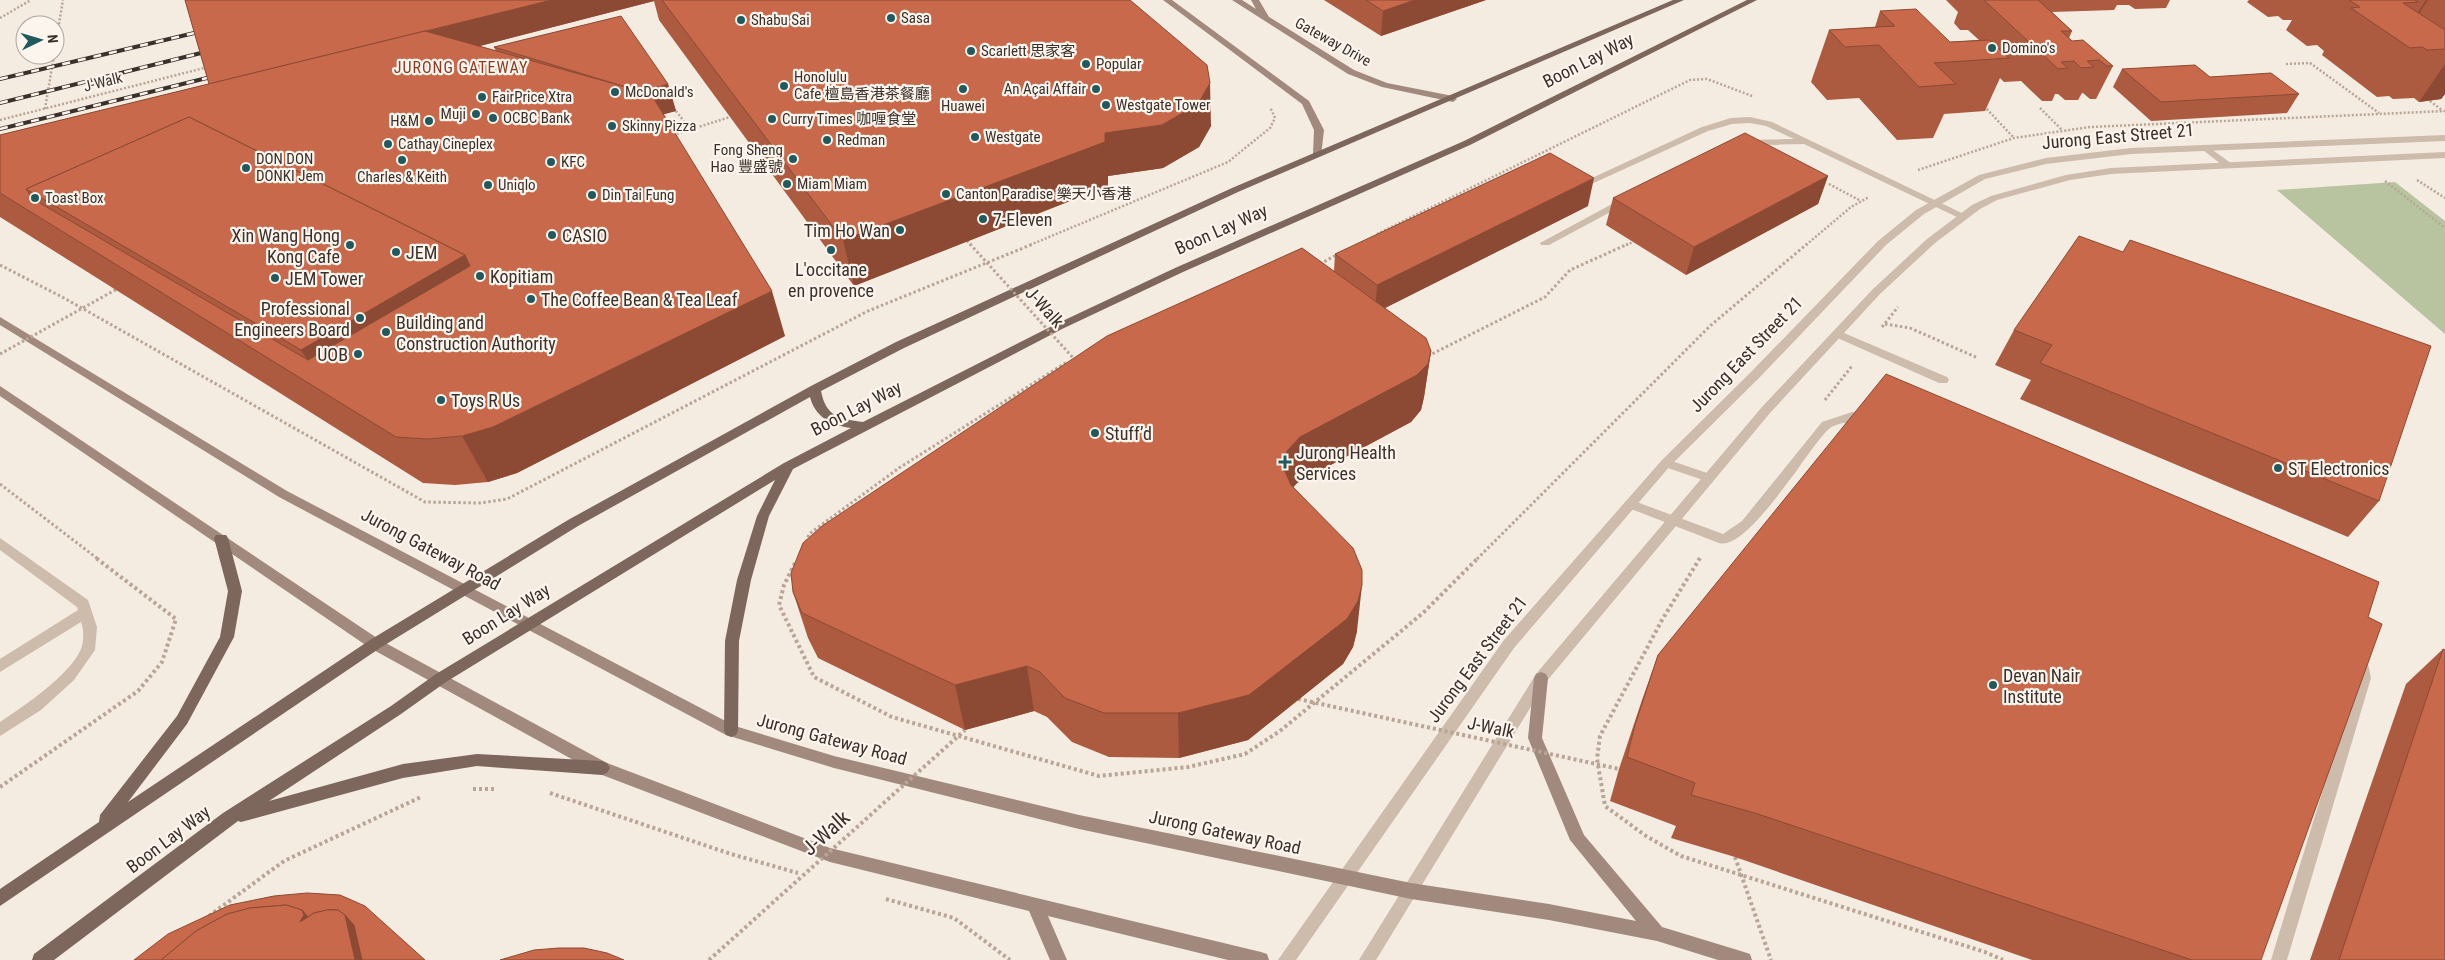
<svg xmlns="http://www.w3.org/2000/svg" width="2445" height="960" viewBox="0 0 2445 960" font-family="'Roboto Condensed','Noto Sans SC',sans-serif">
	<rect width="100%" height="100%" fill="#f4ebe1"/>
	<!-- green -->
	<path fill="#b8c4a0" d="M2395 182 2445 221V334L2277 190Z"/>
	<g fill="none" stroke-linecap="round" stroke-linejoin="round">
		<!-- path-far2 -->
		<g stroke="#b9a596" stroke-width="2.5" stroke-dasharray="2 2" stroke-linecap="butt">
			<path d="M0 18 31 0"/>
			<path d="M55 48 63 0"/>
			<path d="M2286 64 2310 63 2379 113"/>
			<path d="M2430 101 2443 111"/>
			<path d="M1984 106 2014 138"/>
			<path d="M2040 108 2062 130"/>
			<path d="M45 109 54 55"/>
			<path d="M676 111 690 129"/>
			<path d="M0 120 208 67"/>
			<path d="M673 135 730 117"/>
			<path d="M1918 170 2014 138 2090 127 2445 111"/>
			<path d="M2417 180 2445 198"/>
			<path d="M2385 181 2445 228"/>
			<path d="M1829 184 1861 201"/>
			<path d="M1377 234 1690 80 1707 79 1752 96"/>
			<path d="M1030 245 1228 162 1270 128 1275 118 1270 107"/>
			<path d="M1626 245 1633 242"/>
			<path d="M1806 245 1851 207 1869 197"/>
		</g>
		<!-- path-far1 -->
		<g stroke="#b9a596" stroke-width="3" stroke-dasharray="2.5 2.5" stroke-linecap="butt">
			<path d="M1320 264 1338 254"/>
			<path d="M0 265 64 298 425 502 480 503 507 499 868 311 1033 244"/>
			<path d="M1885 324 1910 328 1978 358"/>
			<path d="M1882 327 1898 307"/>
			<path d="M1428 356 1545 297 1570 270 1628 244"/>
			<path d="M1825 400 1852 366"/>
			<path d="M0 484 98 559"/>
			<path d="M806 542 809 534 899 468 1067 362"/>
			<path d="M1477 559 1710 326 1807 244"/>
		</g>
		<!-- path -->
		<g stroke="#b9a596" stroke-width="4" stroke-dasharray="3 3" stroke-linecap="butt">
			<path d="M1700 558 1662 620 1600 736 1597 759 1605 806 1646 836 1681 856 1985 952 2003 960"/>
			<path d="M795 563 784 585 779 605 814 677 892 717 1099 776 1188 767 1245 754 1280 731 1423 613 1478 558"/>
			<path d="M0 787 138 691 162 662 176 619 96 558"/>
			<path d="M473 789H494"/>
			<path d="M550 793 731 854 798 873"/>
			<path d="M886 899 954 918 1010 960"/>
			<path d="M209 916 284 861 421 797"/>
		</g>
		<!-- lane -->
		<g fill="#cdbbac" fill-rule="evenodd">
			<path d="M1750 117 1772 122 1968 216 1967 218H1959L1804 144 1744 145 1742 143 1747 140 1794 139 1766 126 1750 123 1732 124 1708 131 1587 186H1581L1579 184 1702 127 1731 118Z"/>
			<path d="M2206 145 2232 164V168H2226L2203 150 2201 148Z"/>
			<path d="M1625 197 1629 198V202L1549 245H1541L1540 243Z"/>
			<path d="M1837 330 1947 377 1949 380 1947 383H1939L1833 336 1831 334 1833 332Z"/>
			<path d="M1852 412 1867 413 1873 417C1869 422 1841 420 1830 428 1822 434 1802 463 1795 473 1782 489 1741 550 1719 543L1626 507 1624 504 1626 501H1634L1723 534 1742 521 1822 422Z"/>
			<path d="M1666 459 1713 475 1715 478 1709 482 1662 466 1660 463Z"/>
			<path d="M0 538 88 600 97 627 95 650 74 680 41 710 0 736V722C23 707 71 674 81 649 84 642 84 629 81 622L0 672V659L78 610 77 607 0 550Z"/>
			<path d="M2361 652 2366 654 2371 678 2287 960H2271L2357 678 2354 658 2356 654Z"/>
		</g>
		<!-- street -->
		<g fill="#cdbbac" fill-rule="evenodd">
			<path d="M2445 135V141L2131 154 2046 164 1985 179 1924 214 1886 245 1760 377 1670 466 1514 648 1296 960H1278L1504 640 1662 460 1752 371 1878 241 1916 210 1979 175 2046 158 2131 148Z"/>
			<path d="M2445 152V158L2111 174 2070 180 1997 200 1980 209 1935 243 1880 294 1770 413 1546 682 1376 960H1359L1536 674 1762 407 1872 290 1927 239 1972 205 1991 196 2066 175 2111 168Z"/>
		</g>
		<!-- secondary -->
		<g fill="#a18a7d" fill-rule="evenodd">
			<path d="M1163 0H1172L1309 101 1324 130 1321 156 1318 157 1313 154 1314 130 1302 104Z"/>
			<path d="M1232 0H1242L1256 9 1251 0H1259L1269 17 1354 70 1387 83 1453 96 1457 99 1453 102 1382 87 1348 74Z"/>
			<path d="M0 317 287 491 735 726 834 756 1079 815 1411 883 1549 904 1636 921 1570 840 1528 738 1534 678 1536 674 1541 672 1546 674 1548 678 1542 738 1584 835 1662 927 1744 952 1750 954 1752 960H1718L1657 941 1549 920 1411 899 1079 829 834 768 726 735 279 497 0 325Z"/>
			<path d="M0 386 380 640 607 763 830 848 1261 952 1267 954 1269 960H1228L1048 916 1067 960H1050L1029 911 830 862 597 773 370 648 0 396Z"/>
		</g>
		<!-- primary -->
		<path fill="#7d675c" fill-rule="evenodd" d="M1673 0H1684L1238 192 904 348 821 391C826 417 840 419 863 422L1054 325 1175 268 1464 141 1747 0H1757L1470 145 1183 272 1062 329 793 469 769 516 751 580 739 641 738 731 736 735 731 737 726 735 724 731 725 641 737 580 757 516 775 480 446 682 401 714 269 801 403 764 477 754 602 761 607 763 610 768 607 773 602 775 477 766 403 778 241 822 238 821 54 960H32L34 954 223 813 391 706 436 674 784 463 851 428C831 425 815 417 810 397L578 526 380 648 0 906V889L99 822 100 815 177 716 220 637 228 591 214 538 216 535H226L228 538 242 591 234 637 187 724 128 802 370 640 568 520 811 386 896 342 1232 188Z"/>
		<!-- rail casing -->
		<g stroke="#3b302b" stroke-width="4">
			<g id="rail">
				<path d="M0 79 207 30"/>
				<path d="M0 103 213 50"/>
				<path d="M0 129 219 75"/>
			</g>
		</g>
		<!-- rail -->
		<use href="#rail" stroke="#fbf5ee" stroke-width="2.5" stroke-dasharray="8" stroke-linecap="butt"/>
		<!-- path-bridge-far2 -->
		<path stroke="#b9a596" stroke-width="2.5" stroke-dasharray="2 2" stroke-linecap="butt" d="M967 241 971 245"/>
		<!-- path-bridge-far1 -->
		<g stroke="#b9a596" stroke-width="3" stroke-dasharray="2.5 2.5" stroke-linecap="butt">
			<path d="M970 244 1076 361"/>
			<path d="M0 354 117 289"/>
		</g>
		<!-- path-bridge -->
		<g stroke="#b9a596" stroke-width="4" stroke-dasharray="3 3" stroke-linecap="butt">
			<path d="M1298 699 1619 769"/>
			<path d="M1735 857 1771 960"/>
			<path d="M709 960 965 730"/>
		</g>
	</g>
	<!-- wall -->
	<g fill="#ac5a40">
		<path d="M185 0H1130L1211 126 1199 147 1163 168 1108 176V186L854 286 659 20 654 1 479 46 496 51 494 47 668 84 676 111 663 114 785 336 517 473 488 482 455 485 423 483 0 217V135L209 84Z"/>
		<path d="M1324 0H1486L1381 36Z"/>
		<path d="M1946 0H2170L2166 8 2135 9 2129 5H2117L2114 10 2052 12 2072 31 2069 38 2072 41 2113 66 2096 99H2090L2083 93H2082L2078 100H2065L2058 94H2055L2052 101H2042L2021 81 2004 82 2000 78 1985 111 1944 114 1933 138 1897 140 1859 98 1827 100 1811 82 1829 30 1875 27 1880 11 1950 42 1979 40 1968 30H1960L1954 23 1958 12Z"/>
		<path d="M2249 0H2445V94L2441 99 2419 102 2414 98 2393 99 2389 96 2377 97 2322 55 2324 51 2317 45 2307 46 2286 30 2292 20H2283L2278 16 2268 17 2247 2Z"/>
		<path d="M2122 69 2210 77 2299 94 2287 113 2151 121 2113 87Z"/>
		<path d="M1828 176 1818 204 1686 275 1606 225 1613 198Z"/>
		<path d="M1588 206 1385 308 1431 351 1424 397 1421 410 1411 422 1297 483 1293 487 1357 631 1353 647 1343 664 1248 740 1179 758 1109 757 1072 742 1047 717 1034 711 965 730 818 658 808 638 793 592 1334 271 1335 254Z"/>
		<path d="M2123 252 2379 501 2348 537 2020 399 2031 380 1995 365 2014 330Z"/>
		<path d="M2443 649 2445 960H2310L2406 684Z"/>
		<path d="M1658 655 2261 960H2032L1735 857 1671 838 1676 826 1610 801 1619 769 1642 700Z"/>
	</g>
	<!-- shaded-wall -->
	<g fill="#8c4a34">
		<path d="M552 0H653L654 1 225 112 209 86Z"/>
		<path d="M1415 0H1486L1381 36 1383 11Z"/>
		<path d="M2426 0H2428L2414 21 2411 23Z"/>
		<path d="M2445 64V94L2441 99 2419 102Z"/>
		<path d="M1210 83 1211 126 1199 147 1163 168 1108 176V186L854 286 843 240Z"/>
		<path d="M668 84 676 111 650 118 641 92Z"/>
		<path d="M1828 176 1818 204 1686 275 1694 247Z"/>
		<path d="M1594 178 1588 206 1375 313 1377 285Z"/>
		<path d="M465 255 492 311 330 397 301 350Z"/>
		<path d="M772 291 785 336 517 473 488 482 462 436Z"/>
		<path d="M1431 351 1424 397 1421 410 1411 422 1297 483 1285 497 1283 467 1287 451 1300 437Z"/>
		<path d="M1362 585 1357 631 1353 647 1343 664 1248 740 1179 758 1178 713Z"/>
		<path d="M1027 666 1034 711 965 730 955 685Z"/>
		<path d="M302 910 345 915 384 956 385 960H355L300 922Z"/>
	</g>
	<!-- building -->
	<g fill="#c8694b" stroke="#8c4a34" fill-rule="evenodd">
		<path d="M185 0H552L426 31H425L209 84Z"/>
		<path d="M662 0H1130L1207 65 1210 83 1198 104 1162 125 1105 133V142L843 240Z"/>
		<path d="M1366 0H1415L1383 11Z"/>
		<path d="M1984 0H2038L2072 31H2061L2072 41 2083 40 2113 66H2107L2099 60 2087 61 2094 67 2081 68 2074 61 2061 62 2068 68 2058 69 2036 48 2018 49 2012 44 2030 43Z"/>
		<path d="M2349 0H2415L2418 2 2403 3 2445 30V49L2427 50 2422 47 2410 48 2351 8 2360 7Z"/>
		<path d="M1916 9 1950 42 1989 40 2009 58 1934 63 1956 84 1919 87 1879 45 1845 47 1829 30 1895 26 1880 11Z"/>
		<path d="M621 16 668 84 642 92 494 47Z"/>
		<path d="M425 31 651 94 772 291 493 427 462 436 428 439 396 437 0 193V135ZM189 117 465 255 470 266 308 360 33 199 26 189Z"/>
		<path d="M2195 65 2210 77 2271 73 2299 94 2161 102 2122 69Z"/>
		<path d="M189 117 465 255 301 350 26 189Z"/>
		<path d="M1745 133 1828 176 1694 247 1613 198Z"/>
		<path d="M1550 153 1594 178 1377 285 1335 254Z"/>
		<path d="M2079 236 2123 252 2130 240 2431 346 2379 501 2040 363 2052 345 2014 330Z"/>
		<path d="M1302 248 1426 338 1431 351 1428 364 1417 375 1300 437 1287 451 1283 467 1291 485 1353 548 1362 570V585L1358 601 1347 619 1249 695 1178 713H1104L1065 698 1040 672 1027 666 955 685 802 613 793 592 791 573 803 543 822 526 1107 336Z"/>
		<path d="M1886 374 2379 582 2368 617 2382 624 2261 960H2192L1758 814 1691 795 1695 783 1627 757 1635 725 1658 655Z"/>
		<path d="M2443 649 2445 650V960H2339Z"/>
		<path d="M307 893 340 895 365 906 425 960H362L354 925 345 915 338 910H327L314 913 308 917 302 910 286 905 250 908 227 914 196 931 178 946 161 960H134L168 934 230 905 274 896Z"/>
		<path d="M286 905 302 910 304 915 300 922 314 913 327 910H338L345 915 355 960H161L178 946 196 931 227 914 250 908Z"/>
		<path d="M559 948H584L607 953 624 960H500L534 950Z"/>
	</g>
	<!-- markers -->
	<g fill="#1f5a5e" stroke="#fbf5ee" stroke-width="2">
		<circle cx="891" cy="18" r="5"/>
		<circle cx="741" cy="20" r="5"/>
		<circle cx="1992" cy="48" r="5"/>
		<circle cx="971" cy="51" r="5"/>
		<circle cx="1086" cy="64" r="5"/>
		<circle cx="784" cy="86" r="5"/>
		<circle cx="963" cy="89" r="5"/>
		<circle cx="1096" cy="89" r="5"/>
		<circle cx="615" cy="92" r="5"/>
		<circle cx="482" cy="97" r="5"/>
		<circle cx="1106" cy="105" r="5"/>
		<circle cx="476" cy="114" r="5"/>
		<circle cx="493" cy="118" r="5"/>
		<circle cx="772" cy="119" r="5"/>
		<circle cx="429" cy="121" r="5"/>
		<circle cx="612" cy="126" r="5"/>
		<circle cx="975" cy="137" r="5"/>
		<circle cx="827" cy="140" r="5"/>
		<circle cx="388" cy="144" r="5"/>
		<circle cx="793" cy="159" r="5"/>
		<circle cx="402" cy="160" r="5"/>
		<circle cx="551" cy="162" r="5"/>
		<circle cx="246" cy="168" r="5"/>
		<circle cx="787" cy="184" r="5"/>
		<circle cx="488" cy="185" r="5"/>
		<circle cx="946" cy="194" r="5"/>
		<circle cx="592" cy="195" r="5"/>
		<circle cx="35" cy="198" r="5"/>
		<circle cx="983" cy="219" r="5"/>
		<circle cx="900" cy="230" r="5"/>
		<circle cx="552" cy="235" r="5"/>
		<circle cx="350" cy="245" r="5"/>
		<circle cx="831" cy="250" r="5"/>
		<circle cx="396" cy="252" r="5"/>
		<circle cx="480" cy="276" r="5"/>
		<circle cx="275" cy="278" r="5"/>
		<circle cx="531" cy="299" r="5"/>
		<circle cx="360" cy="318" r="5"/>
		<circle cx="386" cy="332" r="5"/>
		<circle cx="358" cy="354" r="5"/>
		<circle cx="441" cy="400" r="5"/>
		<circle cx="1095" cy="433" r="5"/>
		<path d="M1282.5 454.5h5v5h5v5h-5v5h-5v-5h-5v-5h5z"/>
		<circle cx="2278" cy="468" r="5"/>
		<circle cx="1993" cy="685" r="5"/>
	</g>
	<g text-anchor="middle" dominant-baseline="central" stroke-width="4.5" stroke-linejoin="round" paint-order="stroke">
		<!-- far-poi labels -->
		<g font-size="15" fill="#3b302b" stroke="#fbf5ee" text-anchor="start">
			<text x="901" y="18">Sasa</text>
			<text x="751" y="20">Shabu Sai</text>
			<text x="2002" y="48">Domino's</text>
			<text x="981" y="51">Scarlett 思家客</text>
			<text x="1096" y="64">Popular</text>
			<text x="794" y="77">Honolulu<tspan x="794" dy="17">Cafe 檀島香港茶餐廳</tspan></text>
			<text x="1086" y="89" text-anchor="end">An Açai Affair</text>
			<text x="625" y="92">McDonald's</text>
			<text x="492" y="97">FairPrice Xtra</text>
			<text x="1116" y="105">Westgate Tower</text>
			<text x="963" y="106" text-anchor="middle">Huawei</text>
			<text x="466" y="114" text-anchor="end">Muji</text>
			<text x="503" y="118">OCBC Bank</text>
			<text x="782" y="119">Curry Times 咖喱食堂</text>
			<text x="419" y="121" text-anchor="end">H&amp;M</text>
			<text x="622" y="126">Skinny Pizza</text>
			<text x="985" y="137">Westgate</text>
			<text x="837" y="140">Redman</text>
			<text x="398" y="144">Cathay Cineplex</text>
			<text x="783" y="150" text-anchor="end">Fong Sheng<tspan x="783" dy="17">Hao 豐盛號</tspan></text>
			<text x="256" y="159">DON DON<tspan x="256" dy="17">DONKI Jem</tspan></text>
			<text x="561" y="162">KFC</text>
			<text x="402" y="177" text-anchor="middle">Charles &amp; Keith</text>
			<text x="797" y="184">Miam Miam</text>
			<text x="498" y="185">Uniqlo</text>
			<text x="956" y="194">Canton Paradise 樂天小香港</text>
			<text x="602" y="195">Din Tai Fung</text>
			<text x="45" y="198">Toast Box</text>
		</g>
		<!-- far-street labels -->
		<g font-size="15" fill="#3b302b" stroke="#fbf5ee">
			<text transform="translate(1333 42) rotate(29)">Gateway Drive</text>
			<text transform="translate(103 82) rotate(-14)">J-Walk</text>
		</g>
		<!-- far-neighbourhood labels -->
		<g font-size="16" letter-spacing="1" fill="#8c3b22" stroke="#fbf5ee">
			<text x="461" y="67">JURONG GATEWAY</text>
		</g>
		<!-- street labels -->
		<g font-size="18" fill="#3b302b" stroke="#fbf5ee">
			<text transform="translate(1588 60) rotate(-27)">Boon Lay Way</text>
			<text transform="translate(2118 136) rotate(-5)">Jurong East Street 21</text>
			<text transform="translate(1221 229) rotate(-24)">Boon Lay Way</text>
			<text transform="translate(1045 307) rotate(48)">J-Walk</text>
			<text transform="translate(1746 354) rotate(-46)">Jurong East Street 21</text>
			<text transform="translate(856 408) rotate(-27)">Boon Lay Way</text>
			<text transform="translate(431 549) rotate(28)">Jurong Gateway Road</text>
			<text transform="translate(506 614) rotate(-32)">Boon Lay Way</text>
			<text transform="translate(1477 659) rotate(-53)">Jurong East Street 21</text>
			<text transform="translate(1491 727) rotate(12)">J-Walk</text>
			<text transform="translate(832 739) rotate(15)">Jurong Gateway Road</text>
			<text transform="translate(1225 832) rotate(12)">Jurong Gateway Road</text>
			<text transform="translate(168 839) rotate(-37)">Boon Lay Way</text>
		</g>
		<!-- poi labels -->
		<g font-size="18" fill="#3b302b" stroke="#fbf5ee" text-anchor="start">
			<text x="993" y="219">7-Eleven</text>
			<text x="890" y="230" text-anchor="end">Tim Ho Wan</text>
			<text x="340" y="235" text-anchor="end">Xin Wang Hong<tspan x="340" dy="21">Kong Cafe</tspan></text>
			<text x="562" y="235">CASIO</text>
			<text x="406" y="252">JEM</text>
			<text x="831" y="269" text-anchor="middle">L'occitane<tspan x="831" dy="21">en provence</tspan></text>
			<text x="490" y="276">Kopitiam</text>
			<text x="285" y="278">JEM Tower</text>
			<text x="541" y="299">The Coffee Bean &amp; Tea Leaf</text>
			<text x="350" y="308" text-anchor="end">Professional<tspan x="350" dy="21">Engineers Board</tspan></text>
			<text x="396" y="322">Building and<tspan x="396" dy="21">Construction Authority</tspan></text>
			<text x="348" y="354" text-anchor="end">UOB</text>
			<text x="451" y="400">Toys R Us</text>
			<text x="1105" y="433">Stuff’d</text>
			<text x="1296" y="452">Jurong Health<tspan x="1296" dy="21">Services</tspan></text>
			<text x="2288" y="468">ST Electronics</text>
			<text x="2003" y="675">Devan Nair<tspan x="2003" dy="21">Institute</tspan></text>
		</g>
		<!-- near-street labels -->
		<g font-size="21" fill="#3b302b" stroke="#fbf5ee">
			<text transform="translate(826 833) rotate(-42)">J-Walk</text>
		</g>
	</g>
	<!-- north arrow -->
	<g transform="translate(40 40) rotate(85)"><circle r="24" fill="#fbf5ee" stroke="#aea6a0"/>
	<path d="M0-4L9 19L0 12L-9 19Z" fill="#1f5a5e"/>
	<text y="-8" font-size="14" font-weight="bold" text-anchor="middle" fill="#3b302b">N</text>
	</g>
</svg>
